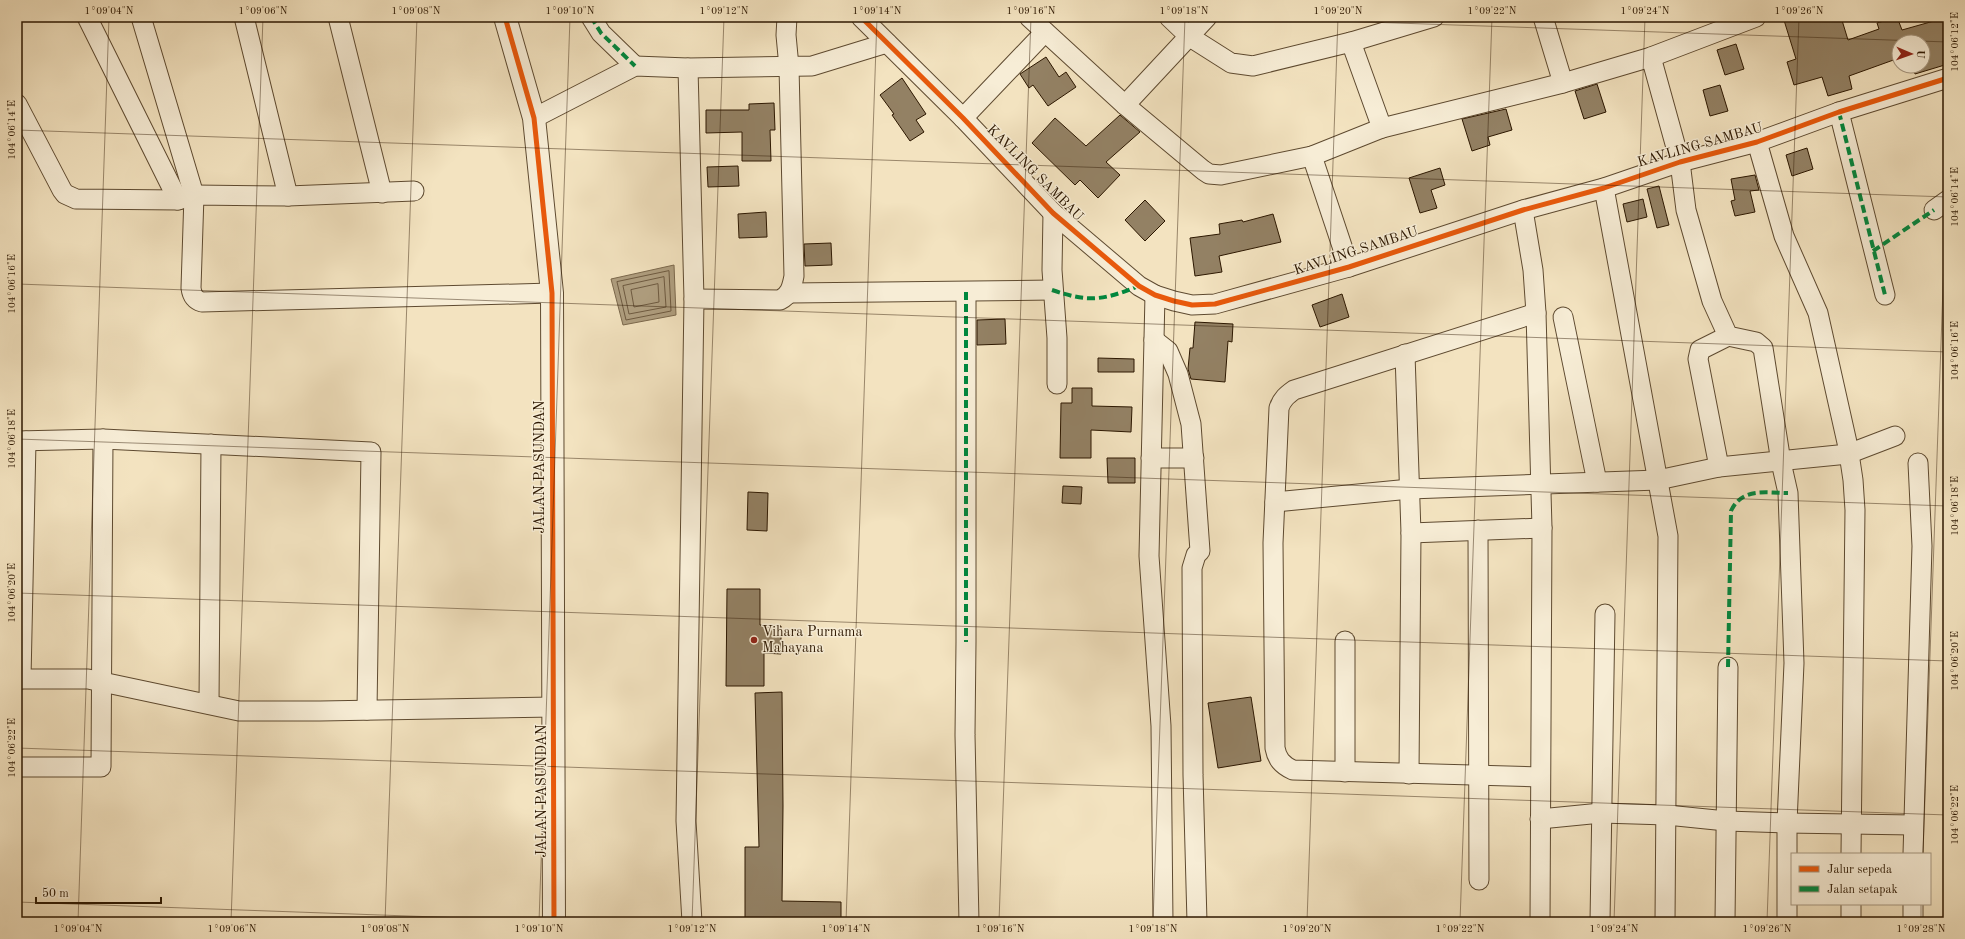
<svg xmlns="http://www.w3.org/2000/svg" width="1965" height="939" viewBox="0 0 1965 939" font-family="'Old Standard TT',serif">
	<rect width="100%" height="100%" fill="#f3e3c0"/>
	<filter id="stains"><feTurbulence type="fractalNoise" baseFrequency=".005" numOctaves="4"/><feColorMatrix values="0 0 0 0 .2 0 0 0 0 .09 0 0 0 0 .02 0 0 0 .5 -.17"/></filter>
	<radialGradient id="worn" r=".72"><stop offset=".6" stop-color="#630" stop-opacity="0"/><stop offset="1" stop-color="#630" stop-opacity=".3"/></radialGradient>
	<!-- water -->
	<path fill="#af9e7f" stroke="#7b684c" d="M674 265 676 315 623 325 611 279Z"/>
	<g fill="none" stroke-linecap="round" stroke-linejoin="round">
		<!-- shore -->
		<g stroke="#6e5a40" stroke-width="1">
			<path d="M669 271 671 311 626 320 617 282Z"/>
			<path d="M664 277 666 307 629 314 623 286Z"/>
			<path d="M658 284 659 302 634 307 631 290Z"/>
		</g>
	</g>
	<!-- building -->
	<g fill="#938164" stroke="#2c1700">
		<path d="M1783 17H1841L1848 40 1879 29 1877 23 1897 17 1902 30 1948 17V64L1915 74 1912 66H1923V42H1899V58L1849 76 1852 89 1828 96 1822 77 1794 85 1787 62 1796 59Z"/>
		<path d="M1736 44 1744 69 1725 75 1717 50Z"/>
		<path d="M1046 57 1059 77 1066 72 1076 87 1048 106 1033 85 1029 88 1020 74Z"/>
		<path d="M902 78 926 114 916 120 924 132 910 141 892 115 894 114 880 95Z"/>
		<path d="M1597 84 1606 112 1584 119 1575 91Z"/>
		<path d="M1720 85 1728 111 1710 116 1703 90Z"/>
		<path d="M774 103 775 130H770L771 161H742V132L706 133V110H749V104Z"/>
		<path d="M1506 109 1512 130 1488 137 1490 145 1472 151 1462 119Z"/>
		<path d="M1120 115 1140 132 1106 162 1120 175 1098 198 1080 180 1075 185 1032 143 1055 118 1086 146Z"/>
		<path d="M1807 148 1813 169 1792 176 1786 155Z"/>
		<path d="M738 166 739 186 708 187 707 167Z"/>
		<path d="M1440 168 1445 185 1431 190 1437 208 1420 213 1409 178Z"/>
		<path d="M1755 175 1759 190 1750 191 1755 212 1735 216 1731 201 1735 200 1731 179Z"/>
		<path d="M1659 186 1669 225 1657 228 1647 189Z"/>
		<path d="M1643 199 1647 217 1627 222 1623 204Z"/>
		<path d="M1145 200 1165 221 1145 241 1125 220Z"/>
		<path d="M766 212 767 237 739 238 738 214Z"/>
		<path d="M1273 214 1281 242 1219 256 1222 272 1195 276 1190 238 1220 234 1219 224 1242 220 1243 222Z"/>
		<path d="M831 243 832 265 805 266 804 244Z"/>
		<path d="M1342 294 1349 317 1320 327 1312 305Z"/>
		<path d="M1005 319 1006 344 977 345V320Z"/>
		<path d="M1195 322 1233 324 1232 342 1228 341 1225 382 1191 379 1188 369 1190 348H1193Z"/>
		<path d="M1098 358 1134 359V372H1098Z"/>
		<path d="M1072 388H1092V406L1132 407 1131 432 1091 430V458H1060L1061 403H1072Z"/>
		<path d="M1107 458H1135V483H1108Z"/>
		<path d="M1063 486 1082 487 1081 504 1062 503Z"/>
		<path d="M748 492 768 493 767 531 747 530Z"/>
		<path d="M727 589H760V625L781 626V654L764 653V686H726Z"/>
		<path d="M782 692 783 806 782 901 841 902V922H745V847H759L755 693Z"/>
		<path d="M1251 697 1261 761 1218 768 1208 703Z"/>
	</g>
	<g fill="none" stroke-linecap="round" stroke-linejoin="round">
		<!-- minor casing -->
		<g stroke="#5e4a30" stroke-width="21">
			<g id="minor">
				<path d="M87 17 178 200"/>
				<path d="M141 17 194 195 191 288C192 296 195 300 202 302L552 293"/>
				<path d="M244 17 288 196"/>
				<path d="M338 17 382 193"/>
				<path d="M591 17 601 33 635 66"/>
				<path d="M861 17 963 118 1053 213 1139 286 1155 295 1174 301 1192 305 1215 304 1349 267 1523 210 1604 188 1680 162 1757 142 1839 112 1948 78"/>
				<path d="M1029 17 1125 105 1203 170 1209 174 1221 175 1312 156 1382 128 1563 83 1651 57 1756 17"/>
				<path d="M1169 17 1190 37 1231 63 1253 66 1351 42 1434 17"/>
				<path d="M1543 17 1563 83"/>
				<path d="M1351 42 1382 128"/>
				<path d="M1651 57 1680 162 1686 210 1712 301 1728 336 1756 342 1763 348 1781 462 1788 493 1794 663 1787 823V922"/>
				<path d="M688 68 694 299 686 821 692 922"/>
				<path d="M17 104 62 190 65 194 76 199 178 200 194 195 288 196 414 191"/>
				<path d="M1125 105 1207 17"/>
				<path d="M1839 112 1885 295"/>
				<path d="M534 118 635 66 688 68 812 66 887 43"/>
				<path d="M963 118 1045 32"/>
				<path d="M1757 142 1784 236 1818 313 1848 447 1853 480 1855 510 1851 854"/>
				<path d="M1312 156 1349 267"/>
				<path d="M1604 188 1668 536 1665 922"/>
				<path d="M1523 210 1533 270 1536 313 1542 528 1540 922"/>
				<path d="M1934 210 1948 200"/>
				<path d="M1053 213 1052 270 1057 338V384"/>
				<path d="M966 292V642L965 735 969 922"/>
				<path d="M790 293 1052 290"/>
				<path d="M1155 295 1149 556 1161 726 1163 922"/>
				<path d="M694 299 780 300C790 295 792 287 794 276L789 67 786 35 787 17"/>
				<path d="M1536 313 1294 390C1287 395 1282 399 1279 408L1273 543 1275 748C1277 759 1282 765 1293 770L1540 777"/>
				<path d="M1563 317 1597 482"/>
				<path d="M1154 340 1168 351 1178 374 1191 424 1200 551 1196 555 1192 568 1193 775 1197 922"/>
				<path d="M1405 354 1411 533 1409 774"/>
				<path d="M17 441 103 439 371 452 367 710"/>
				<path d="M1151 458H1194"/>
				<path d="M1719 467 1698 359 1700 350 1728 336"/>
				<path d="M1275 502 1410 489 1658 480 1719 467 1848 454 1895 436"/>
				<path d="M1478 530 1479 880"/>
				<path d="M1411 533 1542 528"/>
				<path d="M17 679H88L239 711H320L554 707"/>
				<path d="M21 679 26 441"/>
				<path d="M209 704 211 444"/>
				<path d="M17 767H101L103 439"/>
				<path d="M1345 772V641"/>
				<path d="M1540 819 1601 813 1667 815 1726 821 1787 823 1913 825"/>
				<path d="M1913 854 1922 546 1918 463"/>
				<path d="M1600 922 1605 614"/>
				<path d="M1725 922 1728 667"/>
				<path d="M1851 922V904"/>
				<path d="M1913 922V904"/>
			</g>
		</g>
		<!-- tertiary casing -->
		<g stroke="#5e4a30" stroke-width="24">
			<path id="tertiary" d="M505 17 534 118 552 293 554 922"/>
		</g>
		<!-- minor -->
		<use href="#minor" stroke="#f7edd6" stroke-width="19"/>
		<!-- tertiary -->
		<use href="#tertiary" stroke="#f7edd6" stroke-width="22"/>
		<!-- quiet -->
		<g stroke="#00873e" stroke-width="4" stroke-dasharray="8 4" stroke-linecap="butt">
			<path d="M591 17 601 33 635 66"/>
			<path d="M1839 112 1885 295"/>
			<path d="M1873 251 1934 210"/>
			<path d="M1052 290C1090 303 1103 300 1139 286"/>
			<path d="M966 292V642"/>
			<path d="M1728 667 1731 511C1742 487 1766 493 1788 493"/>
		</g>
		<!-- cycleway casing -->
		<g stroke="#f7edd6" stroke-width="8">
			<g id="cycleway">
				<path d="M505 17 534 118 552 293 554 922"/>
				<path d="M861 17 963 118 1053 213 1139 286 1155 295 1174 301 1192 305 1215 304 1349 267 1523 210 1604 188 1680 162 1757 142 1839 112 1948 78"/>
			</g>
		</g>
		<!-- cycleway -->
		<use href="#cycleway" stroke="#e8590c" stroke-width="5"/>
	</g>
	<!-- ticks -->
	<path fill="none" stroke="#2c1700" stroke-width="1" stroke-opacity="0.45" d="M1222 17 1948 42M17 130 1948 197M17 284 1948 352M17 439 1948 506M17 593 1948 661M17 748 1948 815M1923 854 1948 145M17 902 576 922M78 922 109 17M231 922 263 17M385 922 417 17M539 922 570 17M692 922 724 17M846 922 877 17M999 922 1031 17M1153 922 1185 17M1307 922 1338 17M1460 922 1492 17M1614 922 1645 17M1767 922 1799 17M1921 922V904"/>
	<!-- markers -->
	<circle fill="#8f2418" stroke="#f7edd6" stroke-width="1.5" cx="754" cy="640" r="4"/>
	<g text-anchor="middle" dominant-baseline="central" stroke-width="3" stroke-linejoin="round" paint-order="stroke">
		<!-- street labels -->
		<g font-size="14" fill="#2c1700" stroke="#f7edd6">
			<text transform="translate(1700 145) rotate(-16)">KAVLING SAMBAU</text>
			<text transform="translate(1035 173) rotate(45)">KAVLING SAMBAU</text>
			<text transform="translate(1356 251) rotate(-18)">KAVLING SAMBAU</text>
			<text transform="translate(540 467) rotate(-90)">JALAN PASUNDAN</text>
			<text transform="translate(542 791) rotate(-90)">JALAN PASUNDAN</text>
		</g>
		<!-- poi labels -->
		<g font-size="14" fill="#2c1700" stroke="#f7edd6" text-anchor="start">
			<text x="762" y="632">Vihara Purnama<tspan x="762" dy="16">Mahayana</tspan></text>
		</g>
	</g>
	<!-- margin -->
	<rect width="1965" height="939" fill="none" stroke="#f3e3c0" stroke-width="44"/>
	<!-- legend -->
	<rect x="1791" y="853" width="140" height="52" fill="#f7edd6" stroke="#a69780"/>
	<rect x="1799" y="866" width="20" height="6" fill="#e8590c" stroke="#a69780"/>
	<text x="1827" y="873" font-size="12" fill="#2c1700">Jalur sepeda</text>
	<rect x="1799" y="886" width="20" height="6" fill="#00873e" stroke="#a69780"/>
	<text x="1827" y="893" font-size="12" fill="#2c1700">Jalan setapak</text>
	<!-- north arrow -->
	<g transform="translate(1911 54) rotate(92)"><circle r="19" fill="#f7edd6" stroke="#a69780"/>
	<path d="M0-3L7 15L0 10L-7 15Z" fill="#8f2418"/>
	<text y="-6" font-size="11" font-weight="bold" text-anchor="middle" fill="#2c1700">U</text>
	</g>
	<!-- scale -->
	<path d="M36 897v6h125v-6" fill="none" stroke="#2c1700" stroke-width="2"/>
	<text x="42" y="897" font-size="12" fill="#2c1700" stroke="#f7edd6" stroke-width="3" paint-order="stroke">50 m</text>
	<rect x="22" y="22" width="1921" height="895" fill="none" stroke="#2c1700" stroke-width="1.5"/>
	<g font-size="10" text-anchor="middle" fill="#2c1700">
		<text x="109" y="14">1°09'04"N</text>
		<text x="263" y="14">1°09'06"N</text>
		<text x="416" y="14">1°09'08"N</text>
		<text x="570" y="14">1°09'10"N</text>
		<text x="724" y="14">1°09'12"N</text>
		<text x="877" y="14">1°09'14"N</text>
		<text x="1031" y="14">1°09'16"N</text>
		<text x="1184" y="14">1°09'18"N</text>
		<text x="1338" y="14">1°09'20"N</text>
		<text x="1492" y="14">1°09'22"N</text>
		<text x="1645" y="14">1°09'24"N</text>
		<text x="1799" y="14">1°09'26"N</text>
		<text transform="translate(1954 42) rotate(-90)" y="4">104°06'12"E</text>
		<text transform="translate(11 130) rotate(-90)" y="4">104°06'14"E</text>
		<text transform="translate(1954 197) rotate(-90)" y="4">104°06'14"E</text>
		<text transform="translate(11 284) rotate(-90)" y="4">104°06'16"E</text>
		<text transform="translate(1954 351) rotate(-90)" y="4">104°06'16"E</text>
		<text transform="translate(11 439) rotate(-90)" y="4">104°06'18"E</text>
		<text transform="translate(1954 506) rotate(-90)" y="4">104°06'18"E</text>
		<text transform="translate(11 593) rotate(-90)" y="4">104°06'20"E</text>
		<text transform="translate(1954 661) rotate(-90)" y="4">104°06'20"E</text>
		<text transform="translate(11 748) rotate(-90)" y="4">104°06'22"E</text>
		<text transform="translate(1954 815) rotate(-90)" y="4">104°06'22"E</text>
		<text x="78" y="932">1°09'04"N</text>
		<text x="232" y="932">1°09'06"N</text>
		<text x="385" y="932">1°09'08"N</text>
		<text x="539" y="932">1°09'10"N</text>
		<text x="692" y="932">1°09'12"N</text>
		<text x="846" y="932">1°09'14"N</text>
		<text x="1000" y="932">1°09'16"N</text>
		<text x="1153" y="932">1°09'18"N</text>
		<text x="1307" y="932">1°09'20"N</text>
		<text x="1460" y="932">1°09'22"N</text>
		<text x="1614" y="932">1°09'24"N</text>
		<text x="1767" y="932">1°09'26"N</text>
		<text x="1921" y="932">1°09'28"N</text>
	</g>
	<rect width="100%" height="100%" filter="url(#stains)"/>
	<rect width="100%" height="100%" fill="url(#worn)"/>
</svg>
